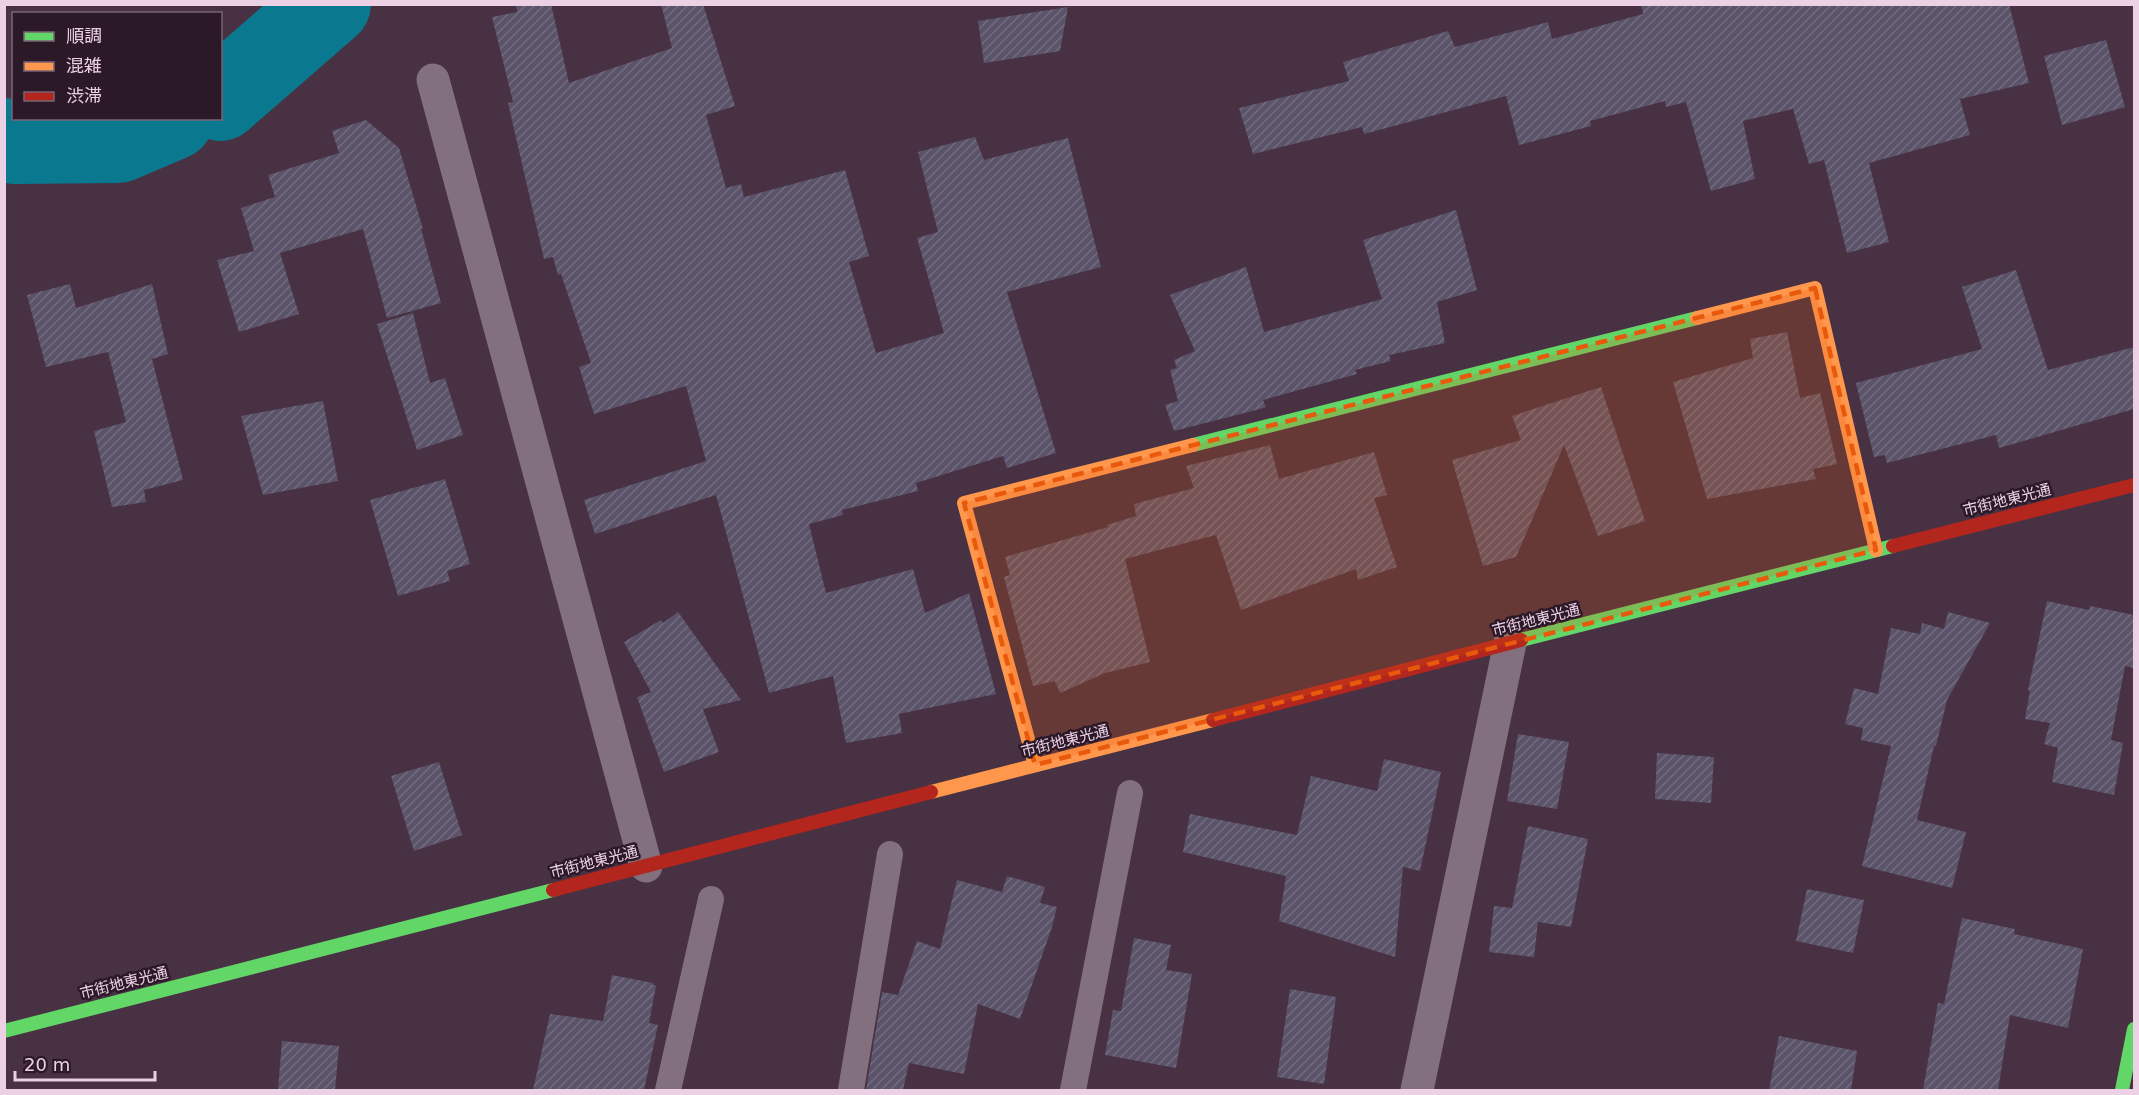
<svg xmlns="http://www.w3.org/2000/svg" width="2139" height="1095" viewBox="0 0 2139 1095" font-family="'DejaVu Sans','Noto Sans JP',sans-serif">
	<defs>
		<pattern id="building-hatch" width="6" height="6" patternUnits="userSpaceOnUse" patternTransform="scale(1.5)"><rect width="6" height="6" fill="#5b536a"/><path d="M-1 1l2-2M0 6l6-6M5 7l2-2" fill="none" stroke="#736b7f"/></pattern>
	</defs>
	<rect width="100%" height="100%" fill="#473143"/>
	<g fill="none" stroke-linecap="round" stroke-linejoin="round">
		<!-- river -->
		<g stroke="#0a798f" stroke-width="84">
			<path d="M220 99 329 4"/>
			<path d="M4 140 16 142 118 141 172 118"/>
		</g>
	</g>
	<!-- building -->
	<g fill="url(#building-hatch)">
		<path d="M516 4H551L569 83 672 48 661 4H703L735 106 706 115 726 188 741 184 744 197 845 170 869 256 849 262 876 353 944 333 917 238 938 232 918 152 975 137 984 160 1068 138 1101 267 1007 292 1056 453 1007 468 1003 456 916 483 918 491 842 510 843 515 809 524 826 593 913 569 925 613 969 593 996 694 899 714 902 733 846 743 833 676 769 693 716 495 595 534 584 500 706 461 686 386 594 414 579 367 591 363 561 274 558 275 553 257 544 259 508 103 513 102 492 17 517 12Z"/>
		<path d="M1641 4H2009L2029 83 1960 99 1970 135 1869 163 1889 242 1847 253 1824 160 1809 164 1793 109 1743 121 1755 179 1711 191 1686 102 1666 107 1665 101 1590 121 1591 126 1519 145 1506 96 1364 134 1362 127 1253 154 1239 108 1349 81 1343 62 1448 31 1455 47 1548 22 1552 39 1643 14Z"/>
		<path d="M1068 7 1060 51 984 63 978 21Z"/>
		<path d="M2106 40 2125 107 2062 125 2044 56Z"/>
		<path d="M366 120 399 148 423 229H421L441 303 387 318 363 229 280 253 299 314 239 332 217 260 254 251 241 208 275 197 268 175 339 153 332 131Z"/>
		<path d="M1456 210 1477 290 1437 302 1445 343 1389 355 1391 361 1355 370 1357 374 1263 400 1266 407 1260 409 1174 431 1165 405 1178 401 1170 370 1177 368 1174 360 1195 351 1170 295 1246 267 1264 332 1382 299 1363 240Z"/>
		<path d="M2016 270 2048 370 2134 347V409L1999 448 1996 435 1887 463 1885 455 1874 457 1856 383 1982 349 1962 287Z"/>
		<path d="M70 284 76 308 152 284 168 354 152 359 183 480 144 490 146 502 112 507 94 431 126 422 108 352 46 367 27 295Z"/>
		<path d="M413 313 430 383 445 378 463 435 417 450 377 324Z"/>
		<path d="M1787 332 1800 398 1820 393 1837 464 1813 469 1816 479 1707 499 1673 382 1753 358 1750 339Z"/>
		<path d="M1601 387 1645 521 1598 536 1564 445 1516 557 1483 566 1452 460 1521 440 1512 416Z"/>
		<path d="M323 401 338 481 263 495 241 416Z"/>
		<path d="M1270 445 1279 479 1374 452 1387 495 1374 498 1397 567 1358 580 1356 569 1241 610 1216 535 1125 559 1150 662 1105 673 1060 693 1055 681 1033 686 1004 577 1010 575 1005 557 1108 527 1107 525 1136 516 1134 504 1194 488 1186 466Z"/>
		<path d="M445 479 470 564 447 571 450 581 398 596 370 500Z"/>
		<path d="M2047 601 2089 610 2090 606 2134 615V668L2125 666 2111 740 2123 743 2114 795 2052 782 2058 748 2044 744 2050 723 2025 719 2030 691 2028 690Z"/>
		<path d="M678 612 741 700 703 709 719 752 664 772 637 697 651 692 624 642 661 620 663 623Z"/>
		<path d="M1948 612 1990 623 1947 700 1936 746H1934L1917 820 1966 832 1952 888 1862 866 1891 746 1861 740 1863 728 1845 724 1854 688 1878 694 1891 628 1920 634 1922 623 1944 629Z"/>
		<path d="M1518 734 1569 742 1557 809 1507 801Z"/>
		<path d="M1657 753 1714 757 1711 803 1655 799Z"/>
		<path d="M1384 759 1441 772 1420 871 1403 867 1395 957 1279 921 1286 876 1183 852 1190 814 1297 835 1311 776 1377 791Z"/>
		<path d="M439 762 462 835 414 851 391 776Z"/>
		<path d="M1528 826 1588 839 1571 927 1538 922 1534 957 1489 952 1494 906 1512 908Z"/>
		<path d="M1007 876 1045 887 1040 903 1057 907 1052 927 1020 1019 978 1004 964 1074 909 1063 903 1090H866L882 992 898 995 917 941 940 949 957 880 1002 892Z"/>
		<path d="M1807 889 1864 900 1853 953 1796 941Z"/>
		<path d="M1962 918 2015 929 2014 934 2083 949 2068 1028 2010 1015 1998 1090H1923L1938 1003 1944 1004Z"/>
		<path d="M1134 938 1171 945 1166 970 1192 974 1176 1068 1105 1055 1113 1010 1121 1011Z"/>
		<path d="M612 975 653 983 652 984 656 986 649 1023 658 1025 644 1090H533L550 1014 603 1021Z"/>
		<path d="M1290 989 1336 997 1324 1084 1277 1077Z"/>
		<path d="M1779 1036 1857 1051 1851 1090H1769Z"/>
		<path d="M282 1041 339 1046 335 1090H278Z"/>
	</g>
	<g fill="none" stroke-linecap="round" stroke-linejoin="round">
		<!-- lane -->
		<g stroke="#82707e" stroke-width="26">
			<path d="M668 1090 711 899"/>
			<path d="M851 1090 890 854"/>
			<path d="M1073 1090 1130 793"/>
		</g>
		<!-- street -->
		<g stroke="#82707e" stroke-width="33">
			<path d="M433 80 646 866"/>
			<path d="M1417 1090 1510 643"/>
		</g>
		<!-- fast -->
		<g stroke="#63d668" stroke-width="14">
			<path d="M1193 445 1697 318"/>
			<path d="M1521 640 1893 546"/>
			<path d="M4 1031 553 890"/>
			<path d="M2122 1090 2134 1029"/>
		</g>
		<!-- slow -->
		<g stroke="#ff974d" stroke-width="14">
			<path d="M1697 318 1815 288 1876 550"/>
			<path d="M1035 765 964 503 1193 445"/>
			<path d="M931 792 1213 720"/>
		</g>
		<!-- jam -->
		<g stroke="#b3261e" stroke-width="14">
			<path d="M1893 546 2134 485"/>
			<path d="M1213 720 1521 640"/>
			<path d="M553 890 931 792"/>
		</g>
	</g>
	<!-- marked area -->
	<path fill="#e8590c" fill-opacity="0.2" stroke="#e8590c" stroke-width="4.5" stroke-dasharray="12 8" stroke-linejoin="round" d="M1815 288 1876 550 1035 765 964 503Z"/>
	<g text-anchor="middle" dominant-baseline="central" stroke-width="5" stroke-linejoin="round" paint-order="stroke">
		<!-- street labels -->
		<g font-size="15" fill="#ecd1e5" stroke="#2c1928">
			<text transform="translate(2007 500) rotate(-14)">市街地東光通</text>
			<text transform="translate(1536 620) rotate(-14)">市街地東光通</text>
			<text transform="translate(1065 741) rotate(-14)">市街地東光通</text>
			<text transform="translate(594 862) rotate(-14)">市街地東光通</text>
			<text transform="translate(124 983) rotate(-14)">市街地東光通</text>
		</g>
	</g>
	<!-- border -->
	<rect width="2139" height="1095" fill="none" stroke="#ecd1e5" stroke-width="12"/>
	<!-- legend -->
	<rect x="12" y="12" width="210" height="108" fill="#2c1928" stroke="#796374" stroke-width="1.5"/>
	<rect x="24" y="32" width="30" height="9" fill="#63d668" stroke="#796374" stroke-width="1.5"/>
	<text x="66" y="42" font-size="18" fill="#ecd1e5">順調</text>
	<rect x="24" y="62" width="30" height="9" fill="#ff974d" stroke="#796374" stroke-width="1.5"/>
	<text x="66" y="72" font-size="18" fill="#ecd1e5">混雑</text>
	<rect x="24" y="92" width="30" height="9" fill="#b3261e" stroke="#796374" stroke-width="1.5"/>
	<text x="66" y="102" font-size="18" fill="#ecd1e5">渋滞</text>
	<!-- scale -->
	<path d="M15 1071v9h140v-9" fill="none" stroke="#ecd1e5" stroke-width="3"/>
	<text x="24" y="1071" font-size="18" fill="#ecd1e5" stroke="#2c1928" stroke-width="4.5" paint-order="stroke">20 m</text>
</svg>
